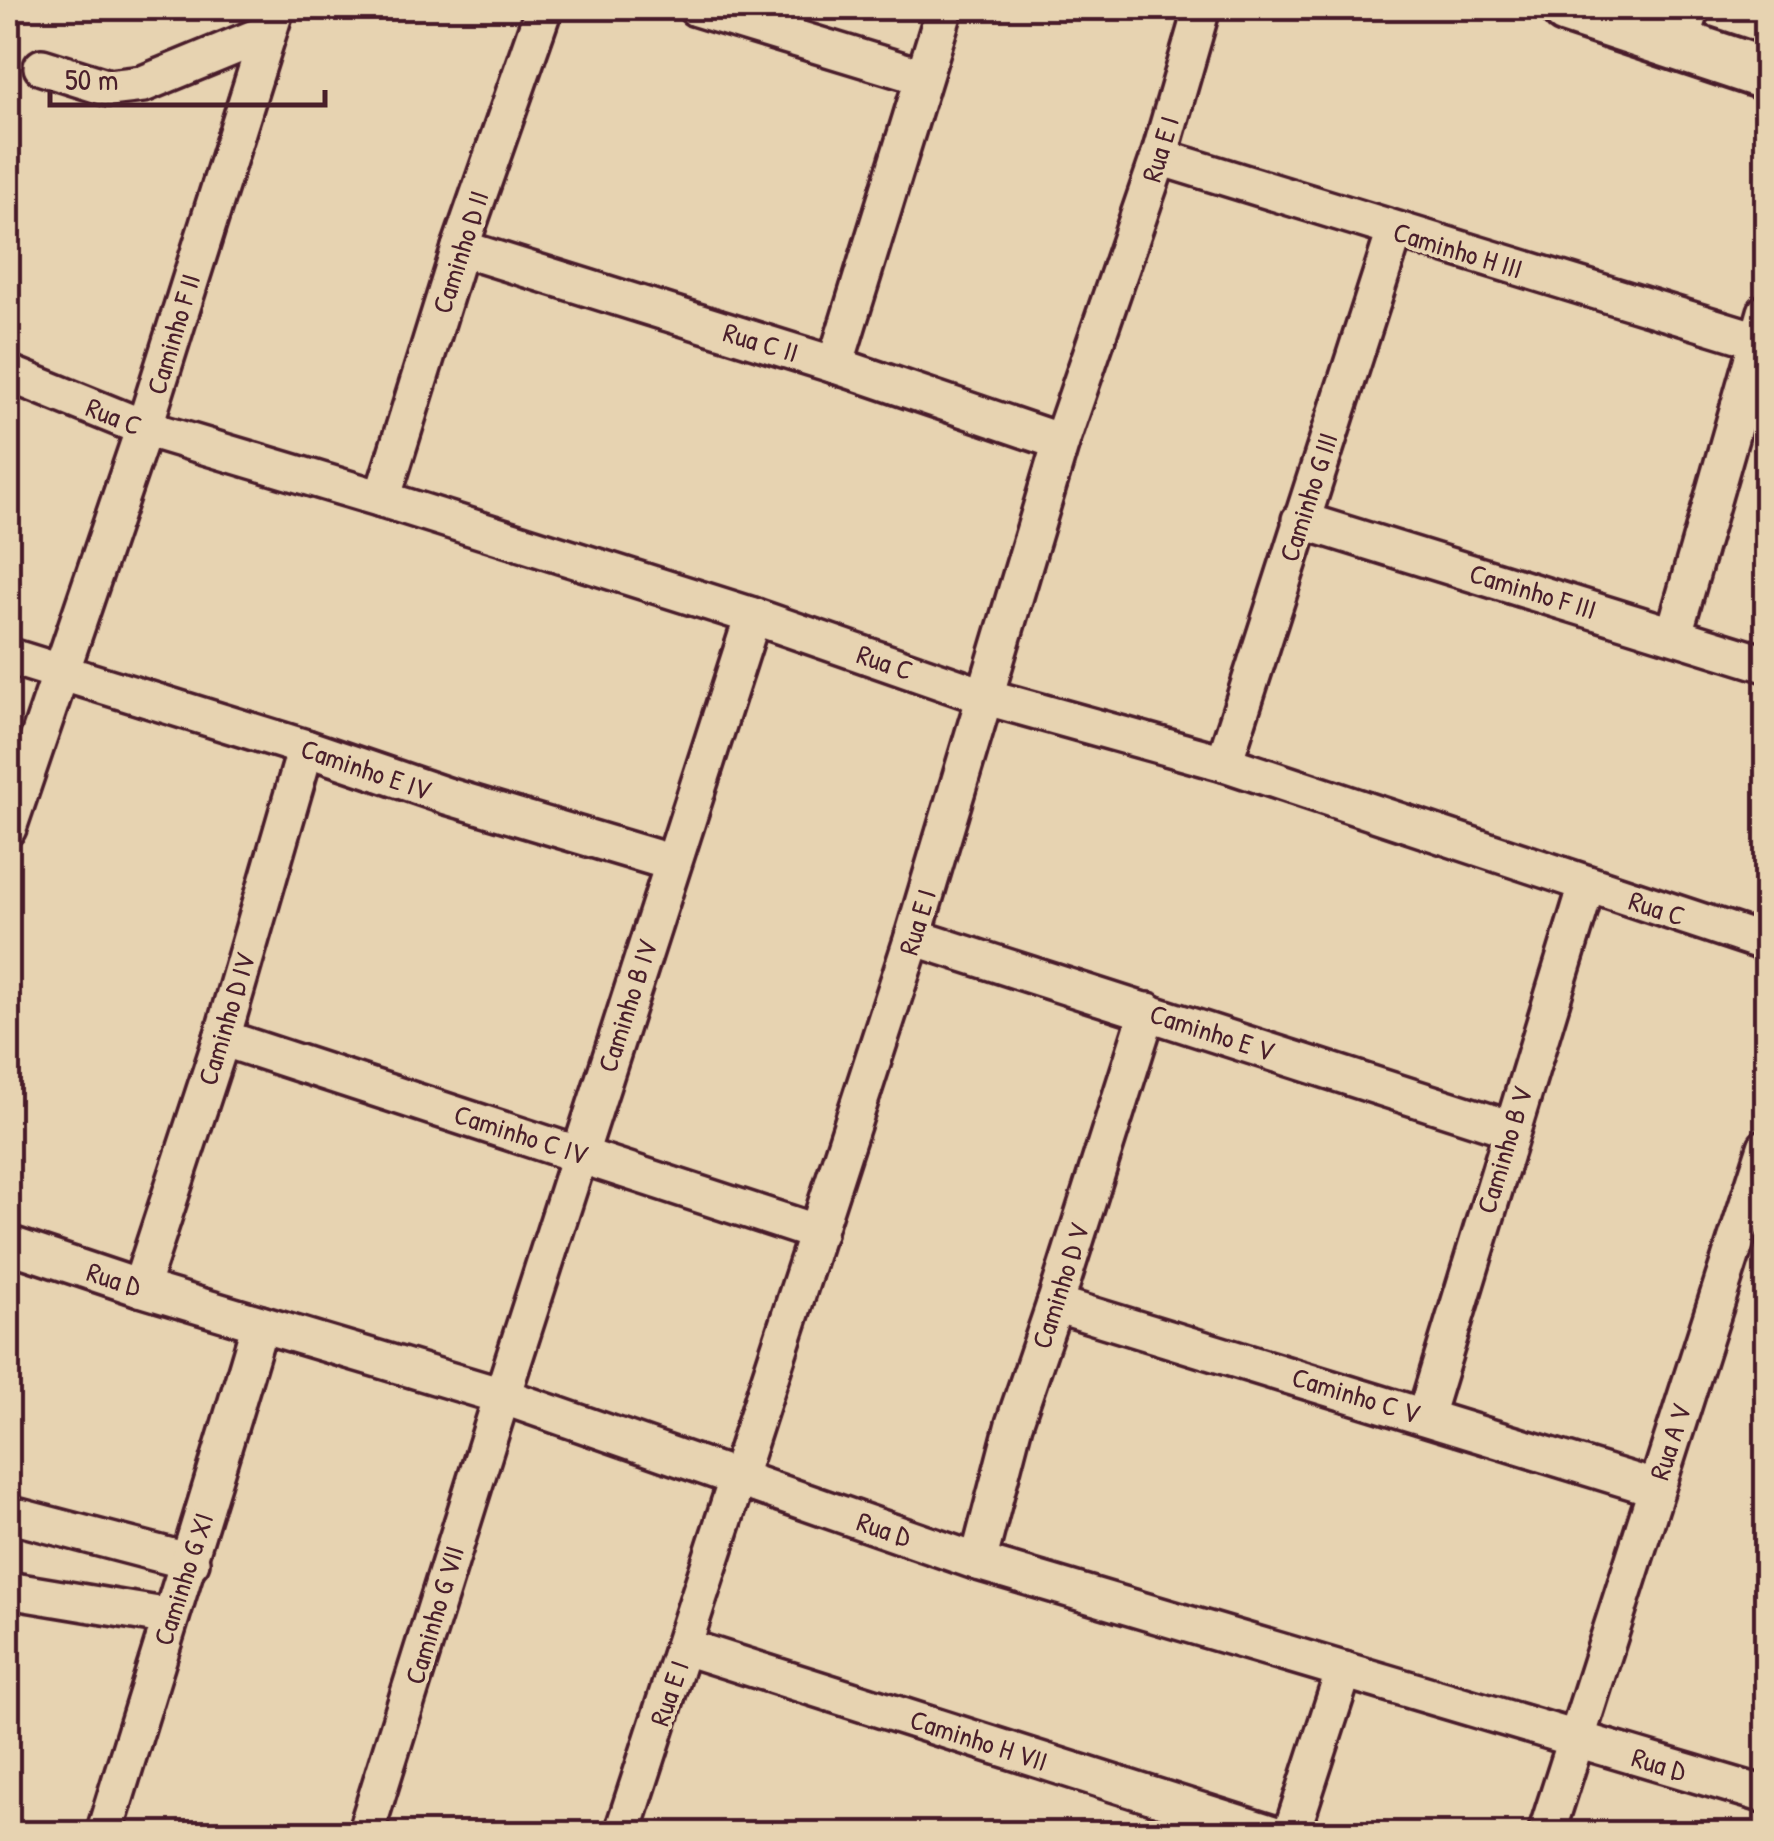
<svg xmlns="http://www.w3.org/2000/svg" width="1774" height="1841" viewBox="0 0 1774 1841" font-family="'Patrick Hand',sans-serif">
	<rect width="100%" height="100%" fill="#e7d3b1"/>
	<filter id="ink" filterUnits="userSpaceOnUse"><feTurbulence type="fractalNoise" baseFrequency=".01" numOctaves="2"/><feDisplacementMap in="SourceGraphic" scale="20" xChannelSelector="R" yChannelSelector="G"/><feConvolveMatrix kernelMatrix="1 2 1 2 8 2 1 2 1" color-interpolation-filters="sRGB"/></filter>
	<g filter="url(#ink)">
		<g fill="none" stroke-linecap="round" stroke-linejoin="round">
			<!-- street casing -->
			<g stroke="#4a1f2b" stroke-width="42">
				<g id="street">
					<path d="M696 8 923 77"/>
					<path d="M1679 44 1691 8"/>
					<path d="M42 67 109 88 143 84 267 33"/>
					<path d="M1159 157 1757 340"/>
					<path d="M460 248 835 365 1061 442"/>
					<path d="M835 365 945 8"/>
					<path d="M8 373 144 428 382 499 753 616 983 696 1224 763 1766 943"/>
					<path d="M382 499 460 248 544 8"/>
					<path d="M1300 520 1766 664"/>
					<path d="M1674 634 1766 312"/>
					<path d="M8 656 306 748 447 796 673 863"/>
					<path d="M1224 763 1395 231"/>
					<path d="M8 828 144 428 276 8"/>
					<path d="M913 937 1511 1129"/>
					<path d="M222 1038 818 1233"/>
					<path d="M8 1244 140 1288 502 1396 978 1562 1766 1795"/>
					<path d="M140 1288 222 1038 306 748"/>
					<path d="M1055 1304 1655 1488"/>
					<path d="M1425 1416 1587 885"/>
					<path d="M8 1514 191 1562"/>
					<path d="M978 1562 1014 1424 1055 1304 1148 1011"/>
					<path d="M8 1590 170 1617"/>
					<path d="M685 1647 1273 1834"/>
					<path d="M104 1834C156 1664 210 1495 260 1324"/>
					<path d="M365 1834 502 1396 753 616"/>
					<path d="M622 1834 913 937 1061 442 1159 157 1202 8"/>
					<path d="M1291 1834 1344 1670"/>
					<path d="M1546 1834 1766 1147"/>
				</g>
			</g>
			<!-- secondary casing -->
			<g stroke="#4a1f2b" stroke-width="58">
				<path id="secondary" d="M1567 8 1766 74"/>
			</g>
			<!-- street -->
			<use href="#street" stroke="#e7d3b1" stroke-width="35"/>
			<!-- secondary -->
			<use href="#secondary" stroke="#e7d3b1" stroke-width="50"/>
		</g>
	</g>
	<g text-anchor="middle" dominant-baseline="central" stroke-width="8" stroke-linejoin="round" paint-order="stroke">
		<!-- street labels -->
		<g font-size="28" fill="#4a1f2b" stroke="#e7d3b1">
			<text transform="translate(1160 149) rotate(-73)">Rua E I</text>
			<text transform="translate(1458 250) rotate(17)">Caminho H III</text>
			<text transform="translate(460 252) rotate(-72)">Caminho D II</text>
			<text transform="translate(173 334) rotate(-73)">Caminho F II</text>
			<text transform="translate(761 342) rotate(17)">Rua C II</text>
			<text transform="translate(114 416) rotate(22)">Rua C</text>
			<text transform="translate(1308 497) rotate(-72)">Caminho G III</text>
			<text transform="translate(1533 591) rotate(17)">Caminho F III</text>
			<text transform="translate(885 662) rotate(19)">Rua C</text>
			<text transform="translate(366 769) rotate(19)">Caminho E IV</text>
			<text transform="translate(1657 908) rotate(18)">Rua C</text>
			<text transform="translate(917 922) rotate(-73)">Rua E I</text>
			<text transform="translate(627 1006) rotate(-72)">Caminho B IV</text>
			<text transform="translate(226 1019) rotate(-73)">Caminho D IV</text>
			<text transform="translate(1212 1032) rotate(18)">Caminho E V</text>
			<text transform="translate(521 1134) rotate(18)">Caminho C IV</text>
			<text transform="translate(1504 1150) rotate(-73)">Caminho B V</text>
			<text transform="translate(114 1279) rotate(18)">Rua D</text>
			<text transform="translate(1060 1286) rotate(-72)">Caminho D V</text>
			<text transform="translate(1356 1395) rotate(17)">Caminho C V</text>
			<text transform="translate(1670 1442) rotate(-72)">Rua A V</text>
			<text transform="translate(884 1529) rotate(19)">Rua D</text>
			<text transform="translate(183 1579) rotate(-72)">Caminho G XI</text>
			<text transform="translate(434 1615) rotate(-73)">Caminho G VII</text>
			<text transform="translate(669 1693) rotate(-71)">Rua E I</text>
			<text transform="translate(979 1740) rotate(18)">Caminho H VII</text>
			<text transform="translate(1659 1764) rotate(17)">Rua D</text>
		</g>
	</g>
	<!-- margin -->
	<rect width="1774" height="1841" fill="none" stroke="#e7d3b1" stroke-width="40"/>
	<rect x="20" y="20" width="1734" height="1801" fill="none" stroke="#4a1f2b" stroke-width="4" filter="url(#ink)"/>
	<!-- scale -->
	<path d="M50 90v15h275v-15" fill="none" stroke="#4a1f2b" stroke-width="5"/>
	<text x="65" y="90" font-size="30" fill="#4a1f2b" stroke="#e7d3b1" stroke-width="8" paint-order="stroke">50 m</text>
</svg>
